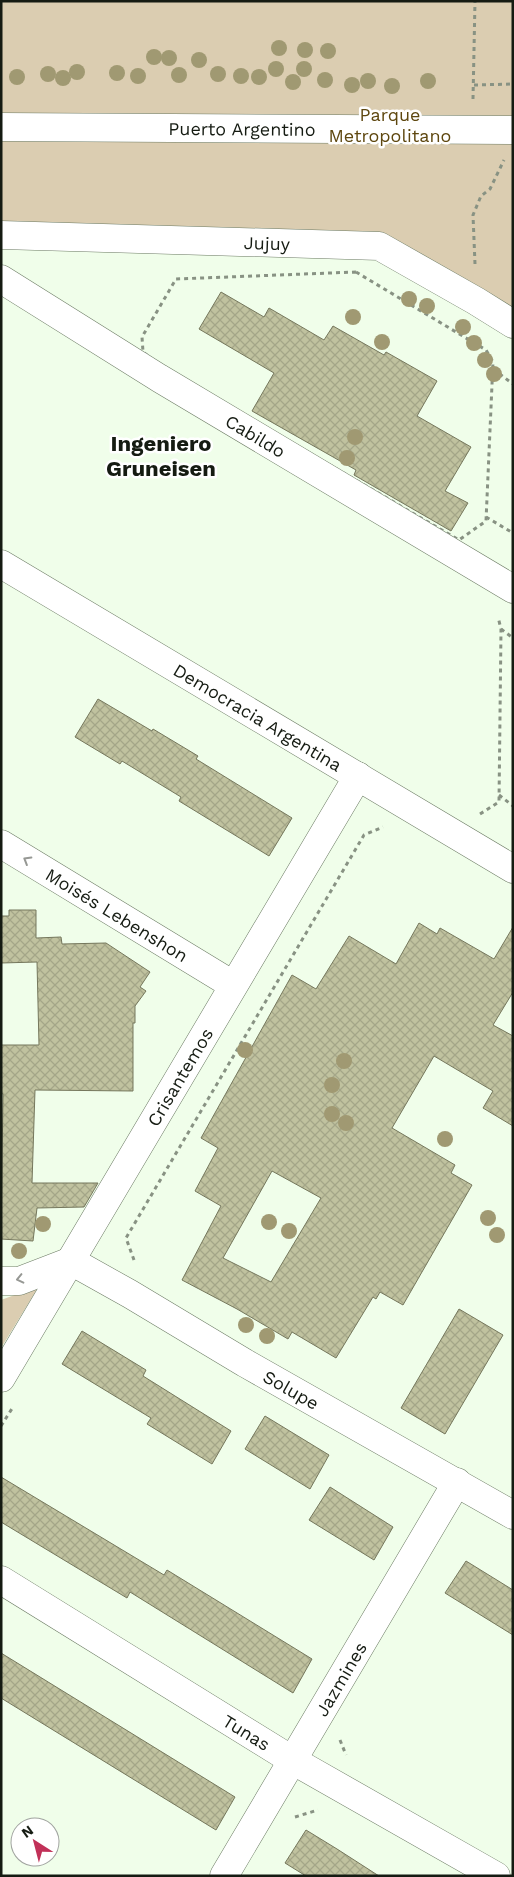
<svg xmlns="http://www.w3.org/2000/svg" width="514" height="1877" viewBox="0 0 514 1877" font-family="'Work Sans',sans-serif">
	<defs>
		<pattern id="building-cross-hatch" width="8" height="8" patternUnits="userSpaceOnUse" patternTransform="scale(1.25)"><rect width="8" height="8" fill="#c0c29f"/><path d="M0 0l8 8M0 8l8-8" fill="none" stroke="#a4a688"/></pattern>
	</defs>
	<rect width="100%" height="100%" fill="#f0feea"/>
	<!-- green -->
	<g fill="#dbcdb1">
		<path d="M1 1H513V324L379 246 1 235Z"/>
		<path d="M39 1286 1 1348V1300Z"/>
	</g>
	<!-- building -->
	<g fill="url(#building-cross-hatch)" stroke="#75775c" fill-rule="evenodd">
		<path d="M221 292 264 317 269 308 324 340 333 326 384 355 386 352 437 381 417 416 471 447 445 491 468 503 451 531 354 475 356 470 252 411 274 373 199 329Z"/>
		<path d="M98 699 152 731 153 729 198 756 196 759 292 818 269 856 179 801 181 797 122 761 120 764 75 737Z"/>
		<path d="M9 910H36V938L61 937 62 944 106 943 150 972 140 987 146 991 135 1006V1023H133V1091L35 1090 32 1183H98L84 1207 37 1208 33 1241 1 1239 3 1094 1 1093V1045H39L37 962 1 963V916H9Z"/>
		<path d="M419 923 437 934 440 928 494 959 513 927V992L493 1025 513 1036V1126L483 1108 493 1091 434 1056 392 1128 455 1165 451 1173 472 1185 403 1305 380 1292 376 1299 373 1297 336 1358 292 1332 288 1339 237 1309 182 1280 221 1206 195 1191 218 1148 201 1138 292 975 316 989 349 936 396 964ZM272 1171 321 1198 271 1282 223 1258Z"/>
		<path d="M459 1309 503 1335 445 1434 401 1408Z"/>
		<path d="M82 1331 146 1370 143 1376 231 1431 212 1464 147 1424 151 1418 62 1364Z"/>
		<path d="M265 1416 329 1455 310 1489 245 1449Z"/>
		<path d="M1 1477 164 1575 167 1570 312 1659 293 1693 130 1592 127 1598 1 1522Z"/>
		<path d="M330 1487 393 1527 374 1560 309 1520Z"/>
		<path d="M466 1561 513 1590V1635L445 1593Z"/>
		<path d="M1 1653 235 1797 216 1830 1 1698Z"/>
		<path d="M306 1830 337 1849 379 1876H306L285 1863Z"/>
	</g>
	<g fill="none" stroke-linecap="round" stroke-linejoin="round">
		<!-- minor casing -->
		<g stroke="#6c7b64" stroke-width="29">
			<g id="minor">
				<path id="s1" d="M1 127 513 130"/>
				<path id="s2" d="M1 235 379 246 476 301 513 324"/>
				<path id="s3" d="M1 279 159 378 513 589"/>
				<path id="s4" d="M1 564 513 869"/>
				<path id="s5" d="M1 844 233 985"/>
				<path id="s6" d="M71 1261 130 1294 245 1363 513 1515"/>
				<path d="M1 1281H19L71 1261"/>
				<path id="s7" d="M1 1378 358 776"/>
				<path id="s8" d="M1 1580 292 1760 496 1876"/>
				<path id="s9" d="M224 1876 457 1482"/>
			</g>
		</g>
		<!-- path -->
		<g stroke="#889283" stroke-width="3" stroke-dasharray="4 4" stroke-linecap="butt">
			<path d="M474 85 513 84"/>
			<path d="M473 99 475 1"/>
			<path d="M475 264 473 215 481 196 490 189 504 160"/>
			<path d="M356 272 486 350 493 362 486 521 459 540 163 368 143 352 142 337 176 279Z"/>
			<path d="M493 369 513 384"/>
			<path d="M486 517 513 533"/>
			<path d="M501 629 513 638"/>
			<path d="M499 795 513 806"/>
			<path d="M480 814 499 802 501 629 498 617"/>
			<path d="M134 1260 126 1238 364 835 383 827"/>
			<path d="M1 1426 13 1407"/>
			<path d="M340 1740 346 1755"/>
			<path d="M295 1817 318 1810"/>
		</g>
		<!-- minor -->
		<use href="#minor" stroke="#fff" stroke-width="28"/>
	</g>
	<!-- trees -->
	<g fill="#a09972">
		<circle cx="279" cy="48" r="8"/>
		<circle cx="305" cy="50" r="8"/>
		<circle cx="328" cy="51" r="8"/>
		<circle cx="154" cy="57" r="8"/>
		<circle cx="169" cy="58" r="8"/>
		<circle cx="199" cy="60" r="8"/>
		<circle cx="276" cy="69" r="8"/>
		<circle cx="304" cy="69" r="8"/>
		<circle cx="77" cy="72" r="8"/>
		<circle cx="117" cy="73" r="8"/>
		<circle cx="48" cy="74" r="8"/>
		<circle cx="218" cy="74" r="8"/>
		<circle cx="179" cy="75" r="8"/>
		<circle cx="138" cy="76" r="8"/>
		<circle cx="241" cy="76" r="8"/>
		<circle cx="17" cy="77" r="8"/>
		<circle cx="259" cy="77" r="8"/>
		<circle cx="63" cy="78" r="8"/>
		<circle cx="325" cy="80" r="8"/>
		<circle cx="368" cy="81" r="8"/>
		<circle cx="428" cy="81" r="8"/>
		<circle cx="293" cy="82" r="8"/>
		<circle cx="352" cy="85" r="8"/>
		<circle cx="392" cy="86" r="8"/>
		<circle cx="409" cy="299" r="8"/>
		<circle cx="427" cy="306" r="8"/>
		<circle cx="353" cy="317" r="8"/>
		<circle cx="463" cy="327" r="8"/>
		<circle cx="382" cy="342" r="8"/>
		<circle cx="474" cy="343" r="8"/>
		<circle cx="485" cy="360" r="8"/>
		<circle cx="494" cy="374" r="8"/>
		<circle cx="355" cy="437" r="8"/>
		<circle cx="347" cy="458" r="8"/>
		<circle cx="245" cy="1050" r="8"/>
		<circle cx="344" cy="1061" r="8"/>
		<circle cx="332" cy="1085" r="8"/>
		<circle cx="332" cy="1114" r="8"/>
		<circle cx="346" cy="1123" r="8"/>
		<circle cx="445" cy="1139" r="8"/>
		<circle cx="488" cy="1218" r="8"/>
		<circle cx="269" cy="1222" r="8"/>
		<circle cx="43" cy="1224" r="8"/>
		<circle cx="289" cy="1231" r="8"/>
		<circle cx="497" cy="1235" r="8"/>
		<circle cx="19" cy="1251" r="8"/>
		<circle cx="246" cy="1325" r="8"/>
		<circle cx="267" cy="1336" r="8"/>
	</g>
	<!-- one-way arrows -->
	<defs><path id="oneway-chevron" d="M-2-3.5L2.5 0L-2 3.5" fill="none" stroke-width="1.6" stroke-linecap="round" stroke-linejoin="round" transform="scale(1.25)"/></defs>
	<g stroke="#969894">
		<use href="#oneway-chevron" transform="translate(27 860) rotate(-149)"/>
		<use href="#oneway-chevron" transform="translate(20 1279) rotate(167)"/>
	</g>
	<g text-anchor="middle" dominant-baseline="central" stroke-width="5" stroke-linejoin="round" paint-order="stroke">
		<!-- park labels -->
		<g font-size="18" fill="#5e470f" stroke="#fff">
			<text x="390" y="114">Parque<tspan x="390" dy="21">Metropolitano</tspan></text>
		</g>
		<!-- street labels -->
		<g font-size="18" fill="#151b12" stroke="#fff">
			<text stroke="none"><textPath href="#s1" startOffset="241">Puerto Argentino</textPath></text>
			<text stroke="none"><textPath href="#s2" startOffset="266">Jujuy</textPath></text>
			<text stroke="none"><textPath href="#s3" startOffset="299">Cabildo</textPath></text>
			<text stroke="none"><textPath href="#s4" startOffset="299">Democracia Argentina</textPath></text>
			<text stroke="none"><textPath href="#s5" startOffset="136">Moisés Lebenshon</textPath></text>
			<text stroke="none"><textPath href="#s7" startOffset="350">Crisantemos</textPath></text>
			<text stroke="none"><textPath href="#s6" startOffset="255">Solupe</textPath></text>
			<text stroke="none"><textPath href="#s9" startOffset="229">Jazmines</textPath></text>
			<text stroke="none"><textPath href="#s8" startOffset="289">Tunas</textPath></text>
		</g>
		<!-- district labels -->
		<g font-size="22" font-weight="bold" fill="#151b12" stroke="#fff">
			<text x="161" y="443">Ingeniero<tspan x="161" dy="25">Gruneisen</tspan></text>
		</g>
	</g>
	<!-- border -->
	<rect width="514" height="1877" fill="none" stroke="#151b12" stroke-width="5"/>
	<!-- north arrow -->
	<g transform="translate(35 1842) rotate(324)"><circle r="24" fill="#ffffff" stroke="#a1a4a0"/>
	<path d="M0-4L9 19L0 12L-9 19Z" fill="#c13158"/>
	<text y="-8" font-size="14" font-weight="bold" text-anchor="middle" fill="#151b12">N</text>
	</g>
</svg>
